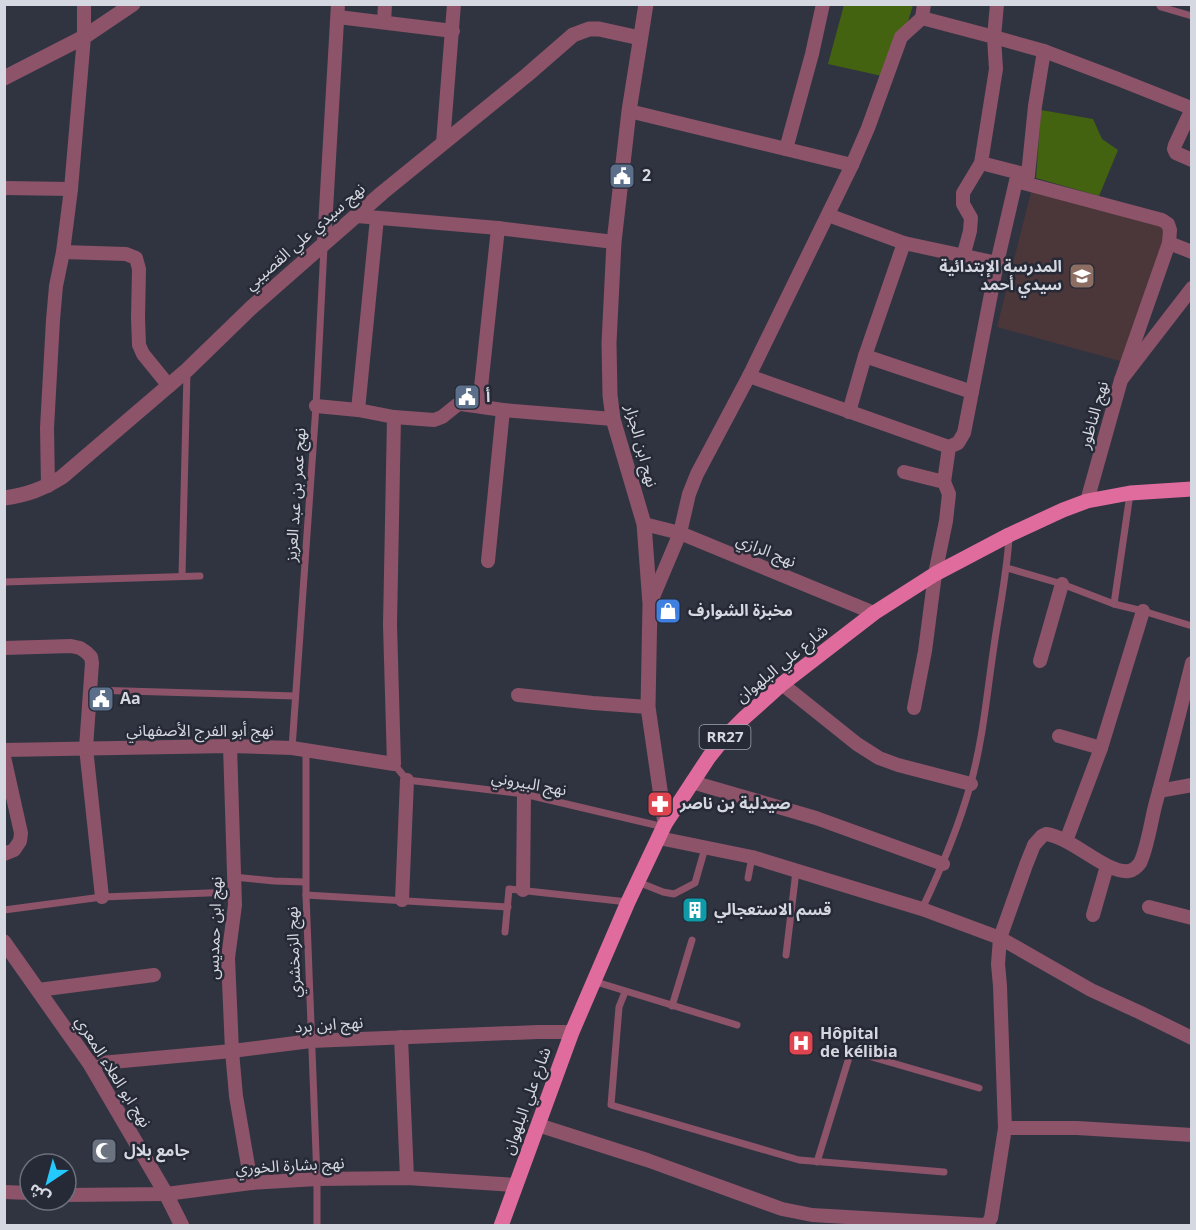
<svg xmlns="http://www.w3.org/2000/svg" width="1196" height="1230" viewBox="0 0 1196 1230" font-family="Georgia,'Noto Sans Arabic',serif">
	<rect width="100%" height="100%" fill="#303441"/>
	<!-- education -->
	<path fill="#4b3639" d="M1032 188 1168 225 1131 364 997 327Z"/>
	<!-- green -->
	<g fill="#436311">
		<path d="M844 5H913L891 78 828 64Z"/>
		<path d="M1041 110 1093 119 1102 139 1118 150 1099 196 1036 178Z"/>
	</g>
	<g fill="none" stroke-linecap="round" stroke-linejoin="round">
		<!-- service -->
		<g stroke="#8c5369" stroke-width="7">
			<path d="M1159 4 1161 7 1192 16"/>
			<path d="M1007 568 1062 584 1114 604 1143 611 1192 626"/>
			<path d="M182 576 187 372"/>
			<path d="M4 582 200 576"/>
			<path d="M1114 604 1130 494"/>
			<path d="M91 690 295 696"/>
			<path d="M292 748 316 406 324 247"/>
			<path d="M306 750V895L317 1179V1226"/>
			<path d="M394 764 407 780 524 794 664 827"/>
			<path d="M234 877 274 881 305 882"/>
			<path d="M748 878 752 857"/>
			<path d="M638 882 663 892 674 894 695 883 705 848"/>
			<path d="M306 895 508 907"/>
			<path d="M922 909C941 869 958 829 970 786 983 741 987 692 994 646 999 610 1007 574 1009 537"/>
			<path d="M4 910 102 897 234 892"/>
			<path d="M505 932 509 889 628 902"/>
			<path d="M786 955 796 871"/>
			<path d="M593 981 737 1025"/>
			<path d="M625 992 619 1007 611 1105 799 1160 944 1172"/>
			<path d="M672 1006 692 940"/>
			<path d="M817 1162 851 1051 979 1088"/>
		</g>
		<!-- minor -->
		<g stroke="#8c5369" stroke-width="14">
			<path d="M997 4 994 37 1044 51 1118 79 1191 108 1190 113 1175 145 1174 149 1176 153 1192 160"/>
			<path d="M338 17 453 31"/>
			<path d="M922 18 994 37 996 69 981 163 963 193V204L971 218 970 231 963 257"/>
			<path d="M384 22 385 4"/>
			<path d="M629 111 852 165"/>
			<path d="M443 143 454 4"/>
			<path d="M786 149 812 54 823 4"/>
			<path d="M981 163 1028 175"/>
			<path d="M1016 181 1162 220 1168 224 1170 230 1169 243 1121 380"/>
			<path d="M4 188 71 189"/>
			<path d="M828 215 904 243 997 263"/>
			<path d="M357 216 498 228 614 242"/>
			<path d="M1169 243 1192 252"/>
			<path d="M324 244 338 4"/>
			<path d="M63 252 126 254 136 258 139 269 138 318 139 345 143 354 169 386"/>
			<path d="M865 356 972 392"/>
			<path d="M749 376 949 447 958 443 964 433 997 263 1016 181 1028 175 1035 106 1044 51"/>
			<path d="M316 406 358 410 394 417 434 420 442 417 457 405 461 404 503 410 613 419"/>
			<path d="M479 406 498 228"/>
			<path d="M358 410 377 218"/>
			<path d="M849 412 865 356 904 243"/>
			<path d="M904 472 944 482 949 494 946 521 935 574 925 651 914 708"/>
			<path d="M944 482 949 447"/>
			<path d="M48 486 47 428 53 320 56 286 63 252 71 189 84 37V4"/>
			<path d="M1087 501 1121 380 1192 288"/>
			<path d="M644 524 680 533 874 613"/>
			<path d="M488 561 503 410"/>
			<path d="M650 604 680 533 689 494 697 474 749 376 852 165 868 128 901 37 922 18 924 4"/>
			<path d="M4 648 71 646 80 648 86 652 91 657 92 663 86 748 102 897"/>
			<path d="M1040 661 1062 584"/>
			<path d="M782 684 857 744 879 758 898 765 971 784"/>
			<path d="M518 695 593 703 648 707"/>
			<path d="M1059 736 1101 748"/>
			<path d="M230 746 235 905 228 958 232 1051 236 1096 251 1183"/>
			<path d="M4 750 230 746 292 748 394 764 390 625 394 417"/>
			<path d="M4 757 21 833 20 841 14 850 4 854"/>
			<path d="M692 782 816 818 943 864"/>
			<path d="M1159 791 1192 785"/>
			<path d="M659 838 752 857 922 909 1000 938 1091 990 1139 1012 1192 1038"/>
			<path d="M1066 841 1101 748 1143 611"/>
			<path d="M523 890 524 794"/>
			<path d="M402 900 407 780"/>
			<path d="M1149 907 1192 918"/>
			<path d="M1093 915 1107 866"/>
			<path d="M38 990 154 975"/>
			<path d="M401 1037 407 1178"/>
			<path d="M90 1064 232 1051 311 1041 538 1032H572"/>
			<path d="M538 1125 647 1160 782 1209 812 1215 984 1225 988 1223 991 1218 1005 1128 1000 986 998 964 1000 938 1026 865 1034 845 1042 836 1046 834C1072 837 1106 874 1129 871 1134 870 1137 867 1140 863 1147 849 1151 822 1155 806 1168 758 1180 711 1192 663"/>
			<path d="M1005 1128H1077L1192 1135"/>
			<path d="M4 1192 30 1193"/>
			<path d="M66 1195 166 1194 251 1183 317 1179 407 1178 516 1185"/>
		</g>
		<!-- tertiary -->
		<g stroke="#8c5369" stroke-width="15">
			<path d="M646 4 629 111 614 242 609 343 610 395 613 419 644 524 650 604 648 707 665 824"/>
			<path d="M4 78 84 37 133 4"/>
			<path d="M4 498C27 495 43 489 62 477L187 370 252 307 382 193 527 75 573 35 589 29H599L640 38"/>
			<path d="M4 942 90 1064 166 1194 182 1226"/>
		</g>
		<!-- primary -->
		<path stroke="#e06b9d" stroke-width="15" d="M501 1226 572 1032 628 902 665 824 709 757 725 737 744 718 782 684 874 613 935 574 1009 535 1063 510 1087 501 1130 493 1192 489"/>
	</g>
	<!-- icons -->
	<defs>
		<g id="civic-square" transform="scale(1.35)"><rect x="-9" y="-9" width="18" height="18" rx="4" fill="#5c6f8a" stroke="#262a36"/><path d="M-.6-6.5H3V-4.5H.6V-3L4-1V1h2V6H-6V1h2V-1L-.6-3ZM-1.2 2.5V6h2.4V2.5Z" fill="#fff"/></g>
		<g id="school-square" transform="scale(1.35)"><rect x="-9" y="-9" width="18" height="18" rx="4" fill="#8d6e63" stroke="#262a36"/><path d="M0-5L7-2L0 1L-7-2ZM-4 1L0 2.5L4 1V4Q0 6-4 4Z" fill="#fff"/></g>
		<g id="shop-square" transform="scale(1.35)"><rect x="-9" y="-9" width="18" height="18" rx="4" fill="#3f7fe0" stroke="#262a36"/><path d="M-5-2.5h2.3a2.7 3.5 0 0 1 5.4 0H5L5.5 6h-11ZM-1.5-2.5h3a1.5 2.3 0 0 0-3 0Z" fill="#fff"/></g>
		<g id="pharmacy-square" transform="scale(1.35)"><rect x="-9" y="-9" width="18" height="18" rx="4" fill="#e0444e" stroke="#262a36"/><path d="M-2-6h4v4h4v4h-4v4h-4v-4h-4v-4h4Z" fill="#fff"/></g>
		<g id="building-square" transform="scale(1.35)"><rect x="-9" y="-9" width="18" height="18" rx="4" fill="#0f9aa8" stroke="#262a36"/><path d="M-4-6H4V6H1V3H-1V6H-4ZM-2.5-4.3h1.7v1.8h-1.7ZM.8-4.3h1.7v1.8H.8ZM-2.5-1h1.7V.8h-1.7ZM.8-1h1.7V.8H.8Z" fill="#fff"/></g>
		<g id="hospital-square" transform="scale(1.35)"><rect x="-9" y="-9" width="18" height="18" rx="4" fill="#e0444e" stroke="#262a36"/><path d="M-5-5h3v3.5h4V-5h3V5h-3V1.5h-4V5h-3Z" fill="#fff"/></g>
		<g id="mosque-square" transform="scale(1.35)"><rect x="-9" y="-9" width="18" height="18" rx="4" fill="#6b7280" stroke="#262a36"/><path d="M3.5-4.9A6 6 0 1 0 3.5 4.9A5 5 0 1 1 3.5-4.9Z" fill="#fff"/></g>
	</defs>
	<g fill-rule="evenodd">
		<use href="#civic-square" x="622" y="176"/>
		<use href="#school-square" x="1082" y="276"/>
		<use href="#civic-square" x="467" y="397"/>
		<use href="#shop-square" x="668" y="611"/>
		<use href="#civic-square" x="101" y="699"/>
		<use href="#pharmacy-square" x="660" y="804"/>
		<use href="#building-square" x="695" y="910"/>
		<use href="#hospital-square" x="801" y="1043"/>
		<use href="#mosque-square" x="104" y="1151"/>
	</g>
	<g text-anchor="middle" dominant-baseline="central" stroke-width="5" stroke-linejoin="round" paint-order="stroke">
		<!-- shield labels -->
		<rect fill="#262a36" stroke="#a0a4ad" stroke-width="1.5" x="699.5" y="725" width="51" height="24" rx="4.5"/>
		<g font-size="15" font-weight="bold" fill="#d5d8e0">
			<text x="725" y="737">RR27</text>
		</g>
		<!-- poi labels -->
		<g font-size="16" font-weight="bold" fill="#d5d8e0" stroke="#262a36" text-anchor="start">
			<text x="642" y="176">2</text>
			<text x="1062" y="267" text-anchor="end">المدرسة الإبتدائية<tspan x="1062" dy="18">سيدي أحمد</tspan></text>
			<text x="486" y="397">أ</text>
			<text x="688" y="611">مخبزة الشوارف</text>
			<text x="120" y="699">Aa</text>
			<text x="680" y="804">صيدلية بن ناصر</text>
			<text x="714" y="910">قسم الاستعجالي</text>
			<text x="820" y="1034">Hôpital<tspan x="820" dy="18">de kélibia</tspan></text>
			<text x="124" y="1151">جامع بلال</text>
		</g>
		<!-- street labels -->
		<g font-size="16" fill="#d5d8e0" stroke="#262a36">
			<text transform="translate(305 237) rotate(-41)">نهج سيدي علي القصيبي</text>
			<text transform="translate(1094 415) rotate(-74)">نهج الناظور</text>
			<text transform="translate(641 446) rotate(75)">نهج ابن الجزار</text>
			<text transform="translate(296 495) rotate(-86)">نهج عمر بن عبد العزيز</text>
			<text transform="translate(766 551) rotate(22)">نهج الرازي</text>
			<text transform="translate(782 664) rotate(-39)">شارع علي البلهوان</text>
			<text x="200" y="731">نهج أبو الفرج الأصفهاني</text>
			<text transform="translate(529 784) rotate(10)">نهج البيروني</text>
			<text transform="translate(215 928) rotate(-88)">نهج ابن حمديس</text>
			<text transform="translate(294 952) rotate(-92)">نهج الزمخشري</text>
			<text transform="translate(329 1025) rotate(-4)">نهج ابن برد</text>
			<text transform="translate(113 1072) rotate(58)">نهج ابو العلاء المعري</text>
			<text transform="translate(527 1101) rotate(-70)">شارع علي البلهوان</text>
			<text transform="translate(290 1166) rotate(-3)">نهج بشارة الخوري</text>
		</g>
	</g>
	<!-- border -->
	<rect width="1196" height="1230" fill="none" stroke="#d5d8e0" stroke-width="12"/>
	<!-- north arrow -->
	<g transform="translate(48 1182) rotate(216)"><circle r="28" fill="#262a36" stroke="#6c707a" stroke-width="1.5"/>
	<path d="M0-4.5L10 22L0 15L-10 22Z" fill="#24c9fe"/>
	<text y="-9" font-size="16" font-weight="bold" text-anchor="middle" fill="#d5d8e0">ش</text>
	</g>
</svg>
